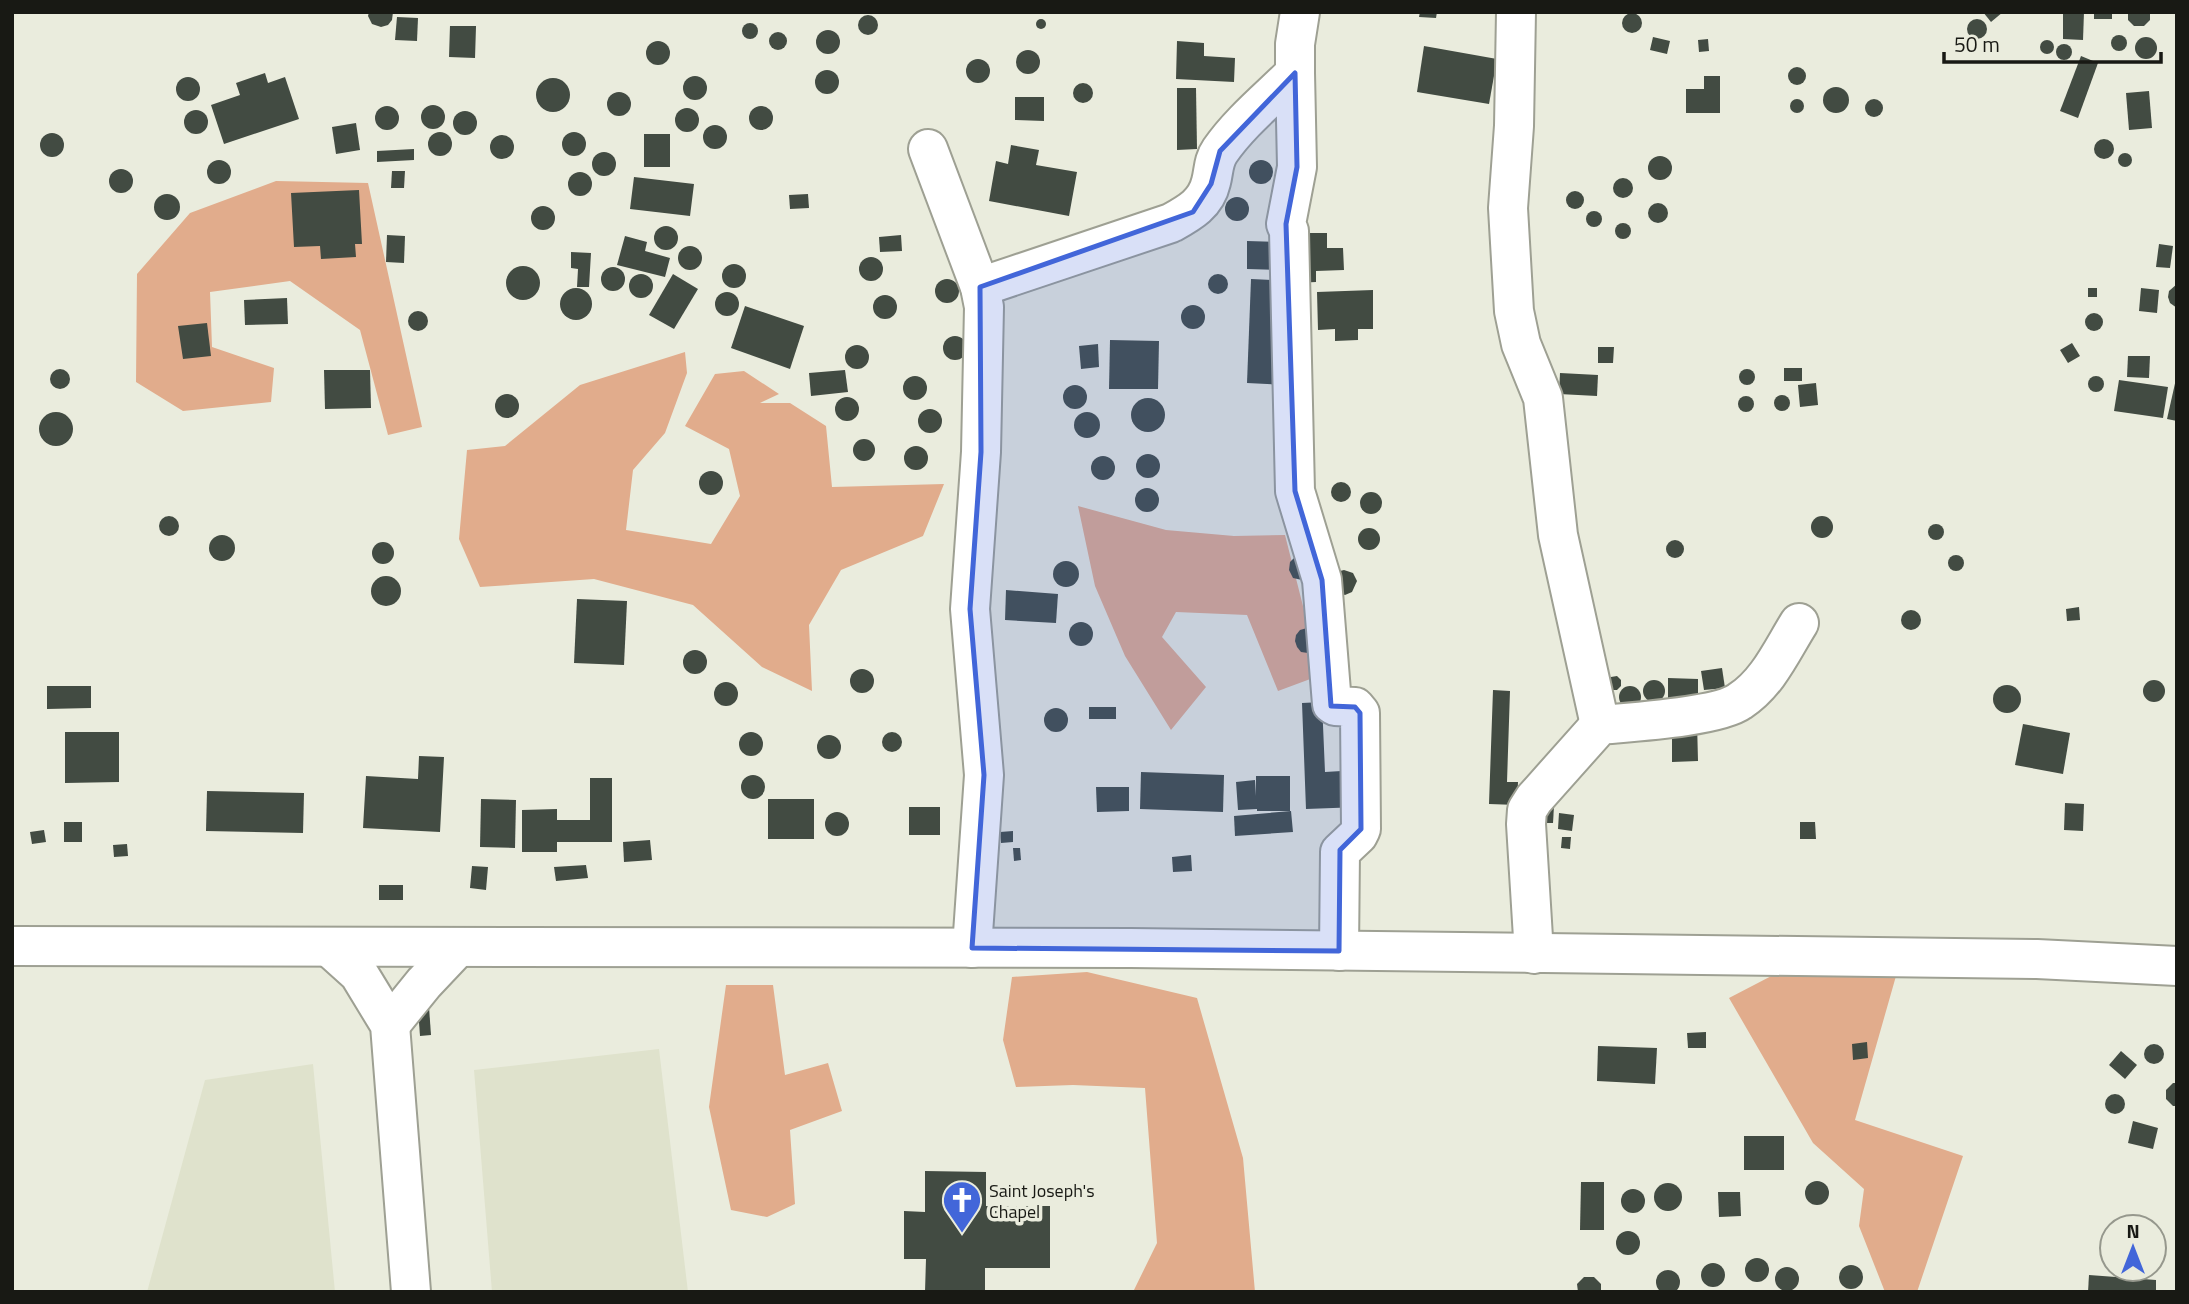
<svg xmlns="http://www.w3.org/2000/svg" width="2189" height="1304" viewBox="0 0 2189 1304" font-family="'Titillium Web',sans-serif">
	<rect width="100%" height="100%" fill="#eaecdd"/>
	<!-- built -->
	<g fill="#dfe2cc">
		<path d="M659 1049 688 1292H492L474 1070Z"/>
		<path d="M313 1064 335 1292H147L205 1080Z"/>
	</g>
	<!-- green -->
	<g fill="#e1ac8c">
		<path d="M276 181 368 183 422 427 388 435 360 330 290 281 210 292 212 347 274 368 271 402 183 411 136 382 137 274 190 213Z"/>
		<path d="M685 352 687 373 665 433 633 470 626 530 711 544 740 496 729 449 685 426 715 374 744 371 779 394 760 403H790L826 426 832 487 944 484 923 536 841 570 809 625 812 691 762 667 693 605 594 579 480 587 459 539 467 450 505 446 580 385Z"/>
		<path d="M1078 506 1166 530 1234 536 1285 535 1305 614 1313 678 1278 691 1247 615 1176 612 1162 637 1206 687 1171 730 1125 656 1095 586Z"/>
		<path d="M1787 968 1898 969 1855 1120 1963 1156 1917 1292H1885L1859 1226 1864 1189 1813 1143 1729 998Z"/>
		<path d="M1087 972 1197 998 1243 1158 1255 1292H1133L1157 1243 1145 1088 1073 1085 1016 1087 1003 1040 1012 977Z"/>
		<path d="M726 985H773L785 1075 828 1063 842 1111 790 1130 795 1204 767 1217 731 1210 709 1107Z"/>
	</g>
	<!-- building -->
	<g fill="#424b42">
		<path d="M369 12H393L392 20 388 25 381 27 372 24 368 16Z"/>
		<path d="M1420 12H1437L1436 18 1419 17Z"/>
		<path d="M1983 12H2003L1991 22Z"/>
		<path d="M2063 12H2084L2083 40 2063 39Z"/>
		<rect x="2094" y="12" width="18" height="7"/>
		<path d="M2128 12H2150V20L2144 26H2134L2128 20Z"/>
		<circle cx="1632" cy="23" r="10"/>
		<circle cx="868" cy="25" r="10"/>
		<path d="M397 17 418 18 417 41 395 40Z"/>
		<circle cx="1977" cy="29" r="10"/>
		<circle cx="1041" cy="24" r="5"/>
		<circle cx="750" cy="31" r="8"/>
		<path d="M450 26H476L475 58 449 57Z"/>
		<circle cx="828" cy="42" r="12"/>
		<circle cx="778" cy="41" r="9"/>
		<circle cx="2119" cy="43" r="8"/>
		<circle cx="2146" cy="48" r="11"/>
		<path d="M1653 37 1670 41 1667 54 1650 50Z"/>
		<path d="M1708 39 1709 51 1699 52 1698 40Z"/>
		<circle cx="2047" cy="47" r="7"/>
		<circle cx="658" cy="53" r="12"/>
		<path d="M1177 41 1204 43V56L1235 58 1234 82 1176 79Z"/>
		<circle cx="2064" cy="52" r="8"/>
		<path d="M1424 46 1497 59 1489 104 1417 92Z"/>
		<circle cx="1028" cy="62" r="12"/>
		<path d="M2081 56 2098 63 2078 118 2060 111Z"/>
		<circle cx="978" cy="71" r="12"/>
		<circle cx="1797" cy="76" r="9"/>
		<circle cx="827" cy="82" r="12"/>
		<path d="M265 73 268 83 285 77 299 119 224 144 211 105 240 95 236 83Z"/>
		<circle cx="695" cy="88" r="12"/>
		<path d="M1704 76H1720V113H1686V89H1704Z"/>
		<circle cx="188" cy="89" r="12"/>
		<circle cx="553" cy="95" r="17"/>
		<circle cx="1083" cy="93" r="10"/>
		<circle cx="1836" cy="100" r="13"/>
		<path d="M1177 88H1196L1197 149 1177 150Z"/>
		<path d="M2149 91 2152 128 2129 130 2126 93Z"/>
		<circle cx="619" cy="104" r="12"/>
		<path d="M1015 97H1044V121L1015 120Z"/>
		<circle cx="1797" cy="106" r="7"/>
		<circle cx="1874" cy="108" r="9"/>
		<circle cx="433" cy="117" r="12"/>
		<circle cx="761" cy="118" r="12"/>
		<circle cx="387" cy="118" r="12"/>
		<circle cx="687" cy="120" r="12"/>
		<circle cx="196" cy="122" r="12"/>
		<circle cx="465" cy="123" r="12"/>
		<path d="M356 123 360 150 336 154 332 127Z"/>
		<circle cx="715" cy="137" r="12"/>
		<circle cx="440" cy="144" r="12"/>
		<circle cx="574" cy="144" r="12"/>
		<circle cx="52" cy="145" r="12"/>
		<rect x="644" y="134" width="26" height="33"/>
		<circle cx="502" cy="147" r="12"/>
		<circle cx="2104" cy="149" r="10"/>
		<path d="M1011 145 1039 150 1036 165 1077 172 1069 216 989 201 996 161 1008 164Z"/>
		<path d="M414 149V160L377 162V151Z"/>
		<circle cx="604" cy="164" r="12"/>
		<circle cx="2125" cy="160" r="7"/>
		<circle cx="1660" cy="168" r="12"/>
		<circle cx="219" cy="172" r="12"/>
		<circle cx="1261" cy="172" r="12"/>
		<circle cx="121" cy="181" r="12"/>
		<path d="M392 171H405L404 188H391Z"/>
		<circle cx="580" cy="184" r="12"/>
		<path d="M634 177 694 184 690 216 630 209Z"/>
		<circle cx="1623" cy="188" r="10"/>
		<path d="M359 190 362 244H355L356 257 321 259 320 246 294 247 291 193Z"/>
		<circle cx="1575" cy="200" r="9"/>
		<path d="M808 194 809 208 790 209 789 195Z"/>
		<circle cx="167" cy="207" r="13"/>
		<circle cx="1237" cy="209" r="12"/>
		<circle cx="1658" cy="213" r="10"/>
		<circle cx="543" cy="218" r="12"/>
		<circle cx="1594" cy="219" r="8"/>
		<circle cx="1623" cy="231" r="8"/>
		<circle cx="666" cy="238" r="12"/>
		<path d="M1292 233H1327V248H1343L1344 270 1316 271V282L1296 283Z"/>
		<path d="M387 235 405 236 404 263 386 262Z"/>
		<path d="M901 235 902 251 880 252 879 237Z"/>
		<path d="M625 236 647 242 645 251 670 258 665 277 617 265Z"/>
		<path d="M1247 241 1280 242 1279 270 1247 269Z"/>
		<path d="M2159 244 2173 246 2170 268 2156 267Z"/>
		<circle cx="690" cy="258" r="12"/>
		<path d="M571 252 591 253 589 287H577L578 269 571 268Z"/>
		<circle cx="871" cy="269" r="12"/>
		<circle cx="734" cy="276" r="12"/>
		<circle cx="523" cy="283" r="17"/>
		<circle cx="613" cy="279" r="12"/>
		<circle cx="641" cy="286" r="12"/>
		<path d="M673 274 698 289 674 329 649 315Z"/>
		<circle cx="1218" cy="284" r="10"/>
		<circle cx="947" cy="291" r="12"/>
		<path d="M1251 279 1289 281 1284 385 1247 383Z"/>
		<path d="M2177 284V308L2170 303 2168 297 2169 291Z"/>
		<rect x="2088" y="288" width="9" height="9"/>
		<path d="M2141 288 2159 290 2157 313 2139 311Z"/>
		<circle cx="576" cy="304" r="16"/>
		<path d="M1373 290V329H1358V340L1335 341V329L1318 330 1317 292Z"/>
		<circle cx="727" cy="304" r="12"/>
		<circle cx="885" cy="307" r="12"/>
		<path d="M287 298 288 324 245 325 244 300Z"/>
		<circle cx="1193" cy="317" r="12"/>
		<path d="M745 306 804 326 790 369 731 348Z"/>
		<circle cx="418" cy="321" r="10"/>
		<circle cx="2094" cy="322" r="9"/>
		<path d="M207 323 211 356 183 359 178 326Z"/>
		<circle cx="955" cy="348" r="12"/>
		<path d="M1110 340 1159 341 1158 389H1109Z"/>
		<path d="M2072 343 2080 356 2068 363 2060 350Z"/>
		<path d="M1098 344 1099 367 1081 369 1079 346Z"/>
		<circle cx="857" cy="357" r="12"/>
		<path d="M1598 347H1614L1613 363H1598Z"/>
		<path d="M2128 356H2150L2149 378 2127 377Z"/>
		<rect x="1784" y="368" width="18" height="13"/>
		<circle cx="1747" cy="377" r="8"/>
		<circle cx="60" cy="379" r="10"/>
		<path d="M324 370H370L371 408 325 409Z"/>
		<path d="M845 370 848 392 811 396 809 373Z"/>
		<path d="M1560 373 1598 375 1597 396 1559 394Z"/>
		<circle cx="915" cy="388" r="12"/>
		<circle cx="2096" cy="384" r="8"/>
		<path d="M2176 379 2177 380V421L2167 419Z"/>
		<path d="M2119 380 2168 387 2163 418 2114 411Z"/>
		<path d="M1816 383 1818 405 1800 407 1798 385Z"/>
		<circle cx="1075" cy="397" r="12"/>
		<circle cx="507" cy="406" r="12"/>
		<circle cx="1782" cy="403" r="8"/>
		<circle cx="1746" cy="404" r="8"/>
		<circle cx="847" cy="409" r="12"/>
		<circle cx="1148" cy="415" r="17"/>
		<circle cx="930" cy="421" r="12"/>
		<circle cx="56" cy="429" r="17"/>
		<circle cx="1087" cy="425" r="13"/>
		<circle cx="864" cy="450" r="11"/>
		<circle cx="916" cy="458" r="12"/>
		<circle cx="1148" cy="466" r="12"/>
		<circle cx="1103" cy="468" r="12"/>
		<circle cx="711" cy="483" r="12"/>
		<circle cx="1341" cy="492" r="10"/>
		<circle cx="1147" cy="500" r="12"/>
		<circle cx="1371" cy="503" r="11"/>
		<circle cx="169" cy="526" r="10"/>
		<circle cx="1822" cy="527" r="11"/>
		<circle cx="1936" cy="532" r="8"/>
		<circle cx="1369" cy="539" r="11"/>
		<circle cx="222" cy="548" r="13"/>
		<circle cx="1675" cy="549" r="9"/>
		<circle cx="383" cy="553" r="11"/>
		<circle cx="1956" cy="563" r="8"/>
		<path d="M1301 556 1302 580 1293 578 1289 570 1290 562 1294 558Z"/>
		<circle cx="1066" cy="574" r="13"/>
		<path d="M1344 570 1353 573 1357 581 1352 592 1345 595 1336 592V572Z"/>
		<circle cx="386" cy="591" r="15"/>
		<path d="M1006 590 1058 594 1056 623 1005 620Z"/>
		<path d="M577 599 627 601 624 665 574 663Z"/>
		<path d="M2079 607 2080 620 2067 621 2066 609Z"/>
		<circle cx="1911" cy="620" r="10"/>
		<circle cx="1081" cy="634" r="12"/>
		<path d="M1307 628 1314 651 1308 653 1301 652 1297 647 1295 641 1296 635 1300 630Z"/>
		<circle cx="695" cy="662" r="12"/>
		<path d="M1722 668 1725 688 1704 690 1701 671Z"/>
		<circle cx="862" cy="681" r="12"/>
		<path d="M1617 676 1621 680V686L1617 690H1612L1607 680 1611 677Z"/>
		<path d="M1668 678 1698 679V699L1668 698Z"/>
		<circle cx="1654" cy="691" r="11"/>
		<circle cx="2154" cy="691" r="11"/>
		<circle cx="726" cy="694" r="12"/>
		<circle cx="2007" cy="699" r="14"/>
		<circle cx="1630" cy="697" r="11"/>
		<path d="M47 686H91V708L47 709Z"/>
		<path d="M1493 690 1510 691 1507 782H1518L1517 805 1489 804Z"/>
		<path d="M1322 702 1325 772 1358 770 1360 807 1306 809 1302 703Z"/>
		<rect x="1089" y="707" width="27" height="12"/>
		<circle cx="1056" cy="720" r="12"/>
		<path d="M1688 722H1697L1698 761 1672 762V736H1689Z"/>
		<path d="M2023 724 2070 733 2063 774 2015 765Z"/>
		<circle cx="751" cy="744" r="12"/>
		<path d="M65 732H119V782L65 783Z"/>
		<circle cx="892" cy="742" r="10"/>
		<circle cx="829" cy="747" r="12"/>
		<path d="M419 756 444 757 440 832 363 828 366 776 418 779Z"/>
		<path d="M1141 772 1224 775 1223 812 1140 809Z"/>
		<circle cx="753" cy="787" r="12"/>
		<path d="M1256 776H1290V811H1257V809L1238 810 1236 782 1255 780 1256 796Z"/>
		<path d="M590 778H612V842H557V852H522V810L557 809V820H590Z"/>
		<path d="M1096 787H1129V811L1097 812Z"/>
		<path d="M207 791 304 793 303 833 206 831Z"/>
		<path d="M481 799 516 800 515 848 480 847Z"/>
		<rect x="768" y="799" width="46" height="40"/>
		<path d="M2065 803 2084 804 2083 831 2064 830Z"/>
		<path d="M1541 805 1554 806 1553 823H1540Z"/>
		<rect x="909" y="807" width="31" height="28"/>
		<path d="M1291 811 1293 832 1235 836 1234 816Z"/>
		<circle cx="837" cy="824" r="12"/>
		<path d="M1559 813 1574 815 1572 831 1558 829Z"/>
		<rect x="64" y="822" width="18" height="20"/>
		<path d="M1800 822H1815L1816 839H1800Z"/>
		<path d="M44 830 46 842 32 844 30 832Z"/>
		<path d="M1013 831V842L1001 843 1000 832Z"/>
		<path d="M1562 837H1571L1570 849 1561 848Z"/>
		<path d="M650 840 652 860 624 862 623 842Z"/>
		<path d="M127 844 128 856 114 857 113 845Z"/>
		<path d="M1013 848H1020L1021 860 1014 861Z"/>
		<path d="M1191 855 1192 871 1173 872 1172 857Z"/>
		<path d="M586 865 588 878 556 881 554 867Z"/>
		<path d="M472 866 488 867 486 890 470 888Z"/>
		<rect x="379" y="885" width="24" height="15"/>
		<path d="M429 1007 431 1035 420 1036 418 1008Z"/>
		<path d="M1706 1032V1048H1688L1687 1033Z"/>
		<path d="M1867 1042 1868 1058 1853 1060 1852 1044Z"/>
		<circle cx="2154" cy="1054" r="10"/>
		<path d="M1598 1046 1657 1048 1655 1084 1597 1081Z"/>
		<path d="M2121 1051 2137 1065 2125 1079 2109 1065Z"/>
		<path d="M2173 1083H2177V1106H2173L2166 1099V1090Z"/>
		<circle cx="2115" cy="1104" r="10"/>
		<path d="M2133 1121 2158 1128 2153 1149 2128 1143Z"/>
		<rect x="1744" y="1136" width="40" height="34"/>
		<path d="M925 1171 986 1172V1206H1050V1268H985V1292H925L926 1259H904V1211L925 1212Z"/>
		<circle cx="1817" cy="1193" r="12"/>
		<path d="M1581 1182H1604V1230H1580Z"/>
		<circle cx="1668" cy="1197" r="14"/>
		<circle cx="1633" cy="1201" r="12"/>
		<path d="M1718 1192H1740L1741 1216 1719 1217Z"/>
		<circle cx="1628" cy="1243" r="12"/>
		<circle cx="1757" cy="1270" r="12"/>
		<circle cx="1713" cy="1275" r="12"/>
		<circle cx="1851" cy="1277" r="12"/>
		<circle cx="1787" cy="1279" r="12"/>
		<circle cx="1668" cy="1282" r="12"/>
		<path d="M2089 1275 2156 1280V1292H2088Z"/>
		<path d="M1584 1277H1594L1601 1284V1292H1578L1577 1284Z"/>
	</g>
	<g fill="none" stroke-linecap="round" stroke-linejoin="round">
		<!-- minor casing -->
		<g stroke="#9ea093" stroke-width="42">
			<g id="minor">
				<path d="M1516 12 1514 126 1508 208 1514 311 1521 344 1543 398 1558 535 1600 725"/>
				<path d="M1295 73 1297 167 1286 224 1289 231 1295 491 1322 580 1332 704 1335 706 1355 707 1360 713 1361 829 1358 835 1340 852 1339 951"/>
				<path d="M928 149 980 287 984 307 981 452 970 609 984 775 972 948"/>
				<path d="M980 287 1171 223C1189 213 1206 204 1211 182 1214 171 1213 161 1220 151 1240 122 1270 98 1295 73V44L1300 12"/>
				<path d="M12 946 1131 948 2037 959 2177 966"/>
				<path d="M329 947 359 974 390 1025 411 1292"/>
				<path d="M1534 954 1526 824 1527 810 1534 799 1600 725C1631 722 1718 717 1740 701 1768 683 1782 650 1799 623"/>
				<path d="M390 1025 424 983 458 947"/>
			</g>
		</g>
		<!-- minor -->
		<use href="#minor" stroke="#fff" stroke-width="38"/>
	</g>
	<!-- marked area -->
	<path fill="#4266d9" fill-opacity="0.2" stroke="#4266d9" stroke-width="5" stroke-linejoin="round" d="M1295 73 1297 167 1286 224 1295 491 1322 580 1331 706 1355 707 1360 713 1361 829 1340 850 1339 951 972 948 984 775 970 609 981 452 980 287 1193 212 1211 184 1220 151Z"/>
	<!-- icons -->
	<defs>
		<g id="church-pin" transform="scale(2.0125)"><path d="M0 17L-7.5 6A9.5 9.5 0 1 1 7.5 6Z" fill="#4266d9" stroke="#eaecdd"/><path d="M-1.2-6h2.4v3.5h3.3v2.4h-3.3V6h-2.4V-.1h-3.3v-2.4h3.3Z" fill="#fff"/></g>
	</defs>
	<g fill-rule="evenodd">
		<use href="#church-pin" x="962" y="1200"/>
	</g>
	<g text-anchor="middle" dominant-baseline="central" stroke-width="7" stroke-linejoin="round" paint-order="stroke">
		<!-- poi labels -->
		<g font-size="18" fill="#181914" stroke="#eaecdd" text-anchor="start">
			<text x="989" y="1190">Saint Joseph's<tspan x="989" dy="21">Chapel</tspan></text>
		</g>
	</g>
	<!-- border -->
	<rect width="2189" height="1304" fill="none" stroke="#181914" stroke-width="28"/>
	<!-- north arrow -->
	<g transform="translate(2133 1248)"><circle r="33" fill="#eaecdd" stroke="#96988d" stroke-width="2"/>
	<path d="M0-5L12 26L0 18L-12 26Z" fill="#4266d9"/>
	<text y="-10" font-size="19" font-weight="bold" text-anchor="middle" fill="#181914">N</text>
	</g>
	<!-- scale -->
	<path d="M1944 52v10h217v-10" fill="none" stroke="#181914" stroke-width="3.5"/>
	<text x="1954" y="52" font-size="21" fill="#181914" stroke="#eaecdd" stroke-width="5" paint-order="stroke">50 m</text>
</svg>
